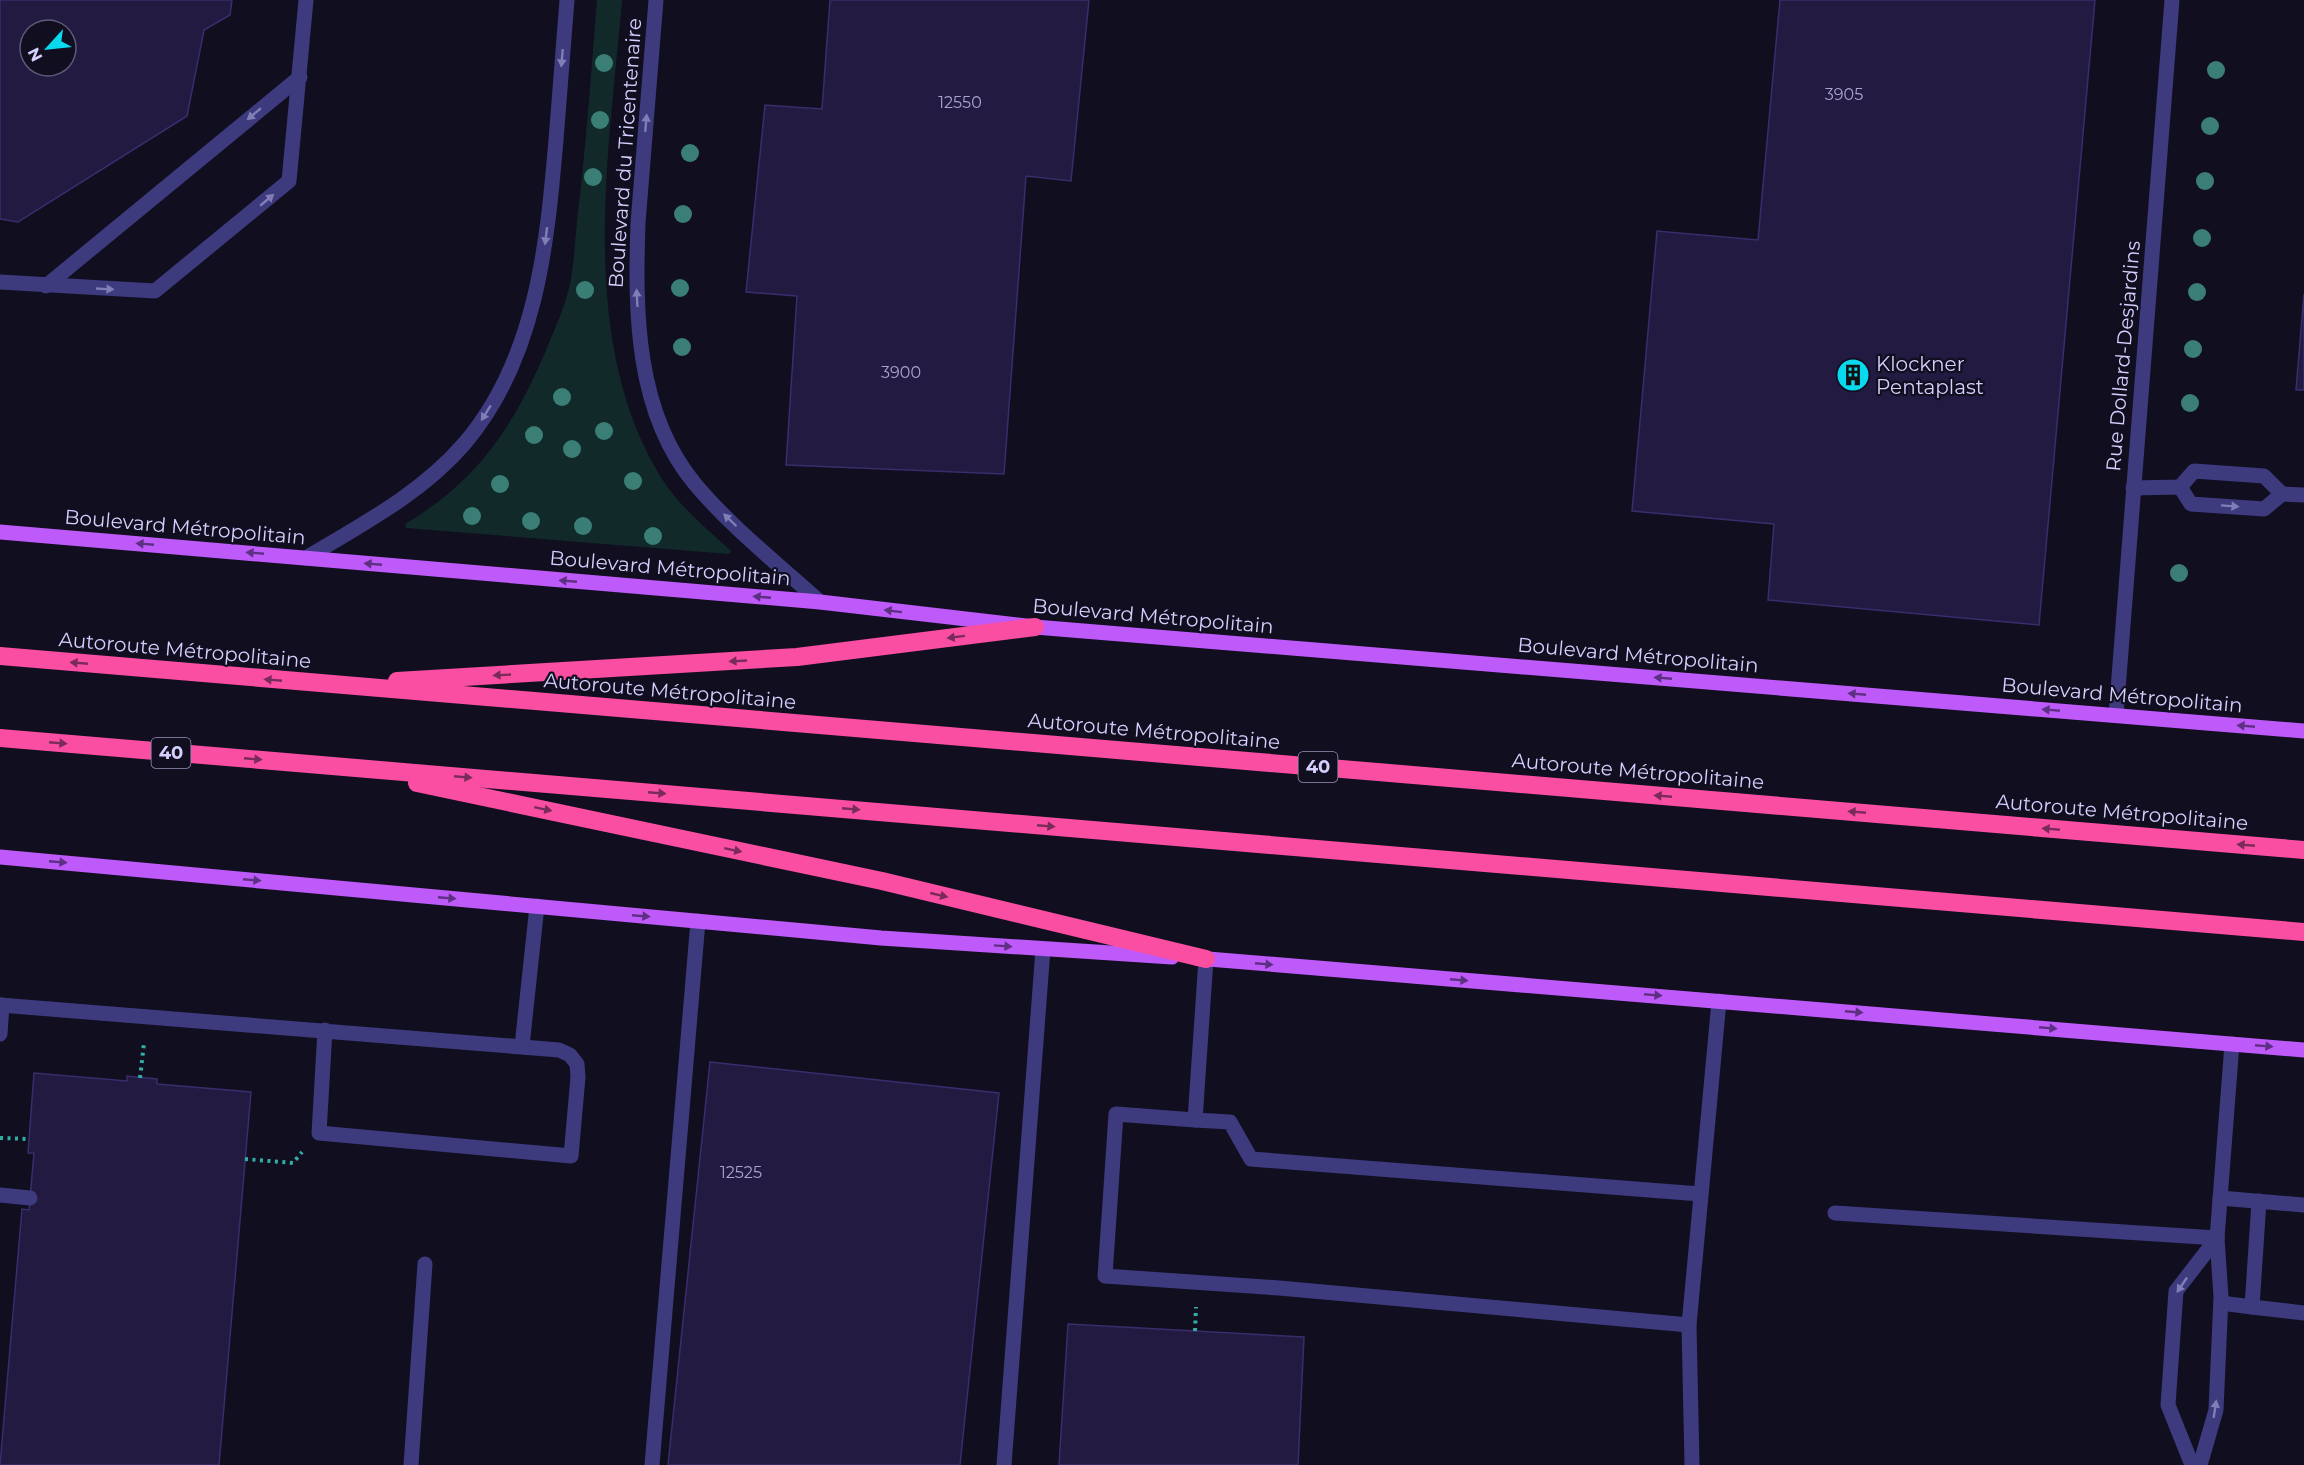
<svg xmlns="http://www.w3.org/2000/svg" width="2304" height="1465" viewBox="0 0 2304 1465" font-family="Montserrat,sans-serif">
	<rect width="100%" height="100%" fill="#110e20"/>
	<!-- green -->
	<path fill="#112a29" d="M597 0H622C609 154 576 341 662 479 680 507 707 529 731 551L729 554 406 528 405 524C478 481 514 426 547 348 555 328 565 307 570 284 574 264 575 242 577 221 586 148 591 74 597 0Z"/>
	<!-- building -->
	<g fill="#221a40" stroke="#392d6c" stroke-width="1.5" fill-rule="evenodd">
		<path d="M0 0H232L230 15 204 30 187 116 18 222 0 219ZM30 30H66V66H30Z"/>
		<path d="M830 0H1089L1071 181 1026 176 1004 474 786 465 797 296 746 292 765 105 822 109Z"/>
		<path d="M1780 0H2095L2039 625 1768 600 1774 524 1632 511 1657 231 1758 240Z"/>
		<path d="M2304 294V390H2296Z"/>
		<path d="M710 1062 999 1093 960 1465H668Z"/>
		<path d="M34 1073 127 1081V1076L157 1079V1084L251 1092 219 1465H0L22 1209 29 1210 34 1153H28Z"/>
		<path d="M1068 1324 1304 1337 1298 1465H1059Z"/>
	</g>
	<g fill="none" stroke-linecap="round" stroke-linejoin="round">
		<!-- path -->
		<g stroke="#32aea6" stroke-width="4" stroke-dasharray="3 4.5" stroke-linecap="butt">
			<path d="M140 1078 144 1043"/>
			<path d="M0 1138 29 1139"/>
			<path d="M245 1159 293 1163 302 1152"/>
			<path d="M1195 1331 1196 1307"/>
		</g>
		<!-- minor -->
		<g stroke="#3d3a7e" stroke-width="15">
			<path d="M656 0 638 223C635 311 635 412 695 484 731 527 778 564 820 602"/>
			<path d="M0 282 155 291 289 181 306 0"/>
			<path d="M46 286 300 77"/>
			<path d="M2133 488 2180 487 2194 471 2264 476 2282 494 2264 509 2191 504 2180 487"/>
			<path d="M2282 494 2304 495"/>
			<path d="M306 558C361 525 422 493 464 444 536 360 547 246 556 140 560 94 563 47 567 0"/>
			<path d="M2116 715 2172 0"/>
			<path d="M1206 959 1195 1120 1116 1114 1105 1276 1279 1288 1689 1325 1719 1001"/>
			<path d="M0 1005 559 1050 570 1055 577 1064 578 1077 571 1156 319 1133 325 1030"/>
			<path d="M0 1034 2 1005"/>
			<path d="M522 1046 537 906"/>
			<path d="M1195 1120 1230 1122 1251 1159 1700 1194"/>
			<path d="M0 1195 30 1198"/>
			<path d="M2220 1198 2304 1205"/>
			<path d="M2259 1201 2252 1307 2304 1313"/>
			<path d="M1835 1213 2217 1238"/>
			<path d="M2221 1303 2252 1307"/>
			<path d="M1689 1325 1692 1465"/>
			<path d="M411 1465 425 1264"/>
			<path d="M652 1465 698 921"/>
			<path d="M1004 1465 1043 949"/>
			<path d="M2192 1465 2168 1405 2176 1291 2217 1238"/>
			<path d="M2200 1465 2216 1410 2221 1297 2217 1238 2232 1044"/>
		</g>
		<!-- major -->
		<g stroke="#bd5af9" stroke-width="15">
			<path d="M0 532 820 602 1035 627 2304 731"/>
			<path d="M0 857 881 938 1172 957"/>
			<path d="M1196 958 2304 1050"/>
		</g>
		<!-- highway -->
		<g stroke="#f94ea1" stroke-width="18">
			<path d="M0 656 2304 850"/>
			<path d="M397 681 797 657 1035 627"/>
			<path d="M0 738 2304 932"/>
			<path d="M417 783 882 881 1206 959"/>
		</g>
	</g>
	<!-- trees -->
	<g fill="#3b7e75">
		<circle cx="604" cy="63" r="9"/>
		<circle cx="2216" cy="70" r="9"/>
		<circle cx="600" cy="120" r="9"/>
		<circle cx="2210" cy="126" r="9"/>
		<circle cx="690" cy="153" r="9"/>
		<circle cx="593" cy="177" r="9"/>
		<circle cx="2205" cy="181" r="9"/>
		<circle cx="683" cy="214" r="9"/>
		<circle cx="2202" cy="238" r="9"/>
		<circle cx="680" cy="288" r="9"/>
		<circle cx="585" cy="290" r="9"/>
		<circle cx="2197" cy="292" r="9"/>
		<circle cx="682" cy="347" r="9"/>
		<circle cx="2193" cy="349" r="9"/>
		<circle cx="562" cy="397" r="9"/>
		<circle cx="2190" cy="403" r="9"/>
		<circle cx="604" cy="431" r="9"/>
		<circle cx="534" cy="435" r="9"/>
		<circle cx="572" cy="449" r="9"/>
		<circle cx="633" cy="481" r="9"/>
		<circle cx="500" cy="484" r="9"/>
		<circle cx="472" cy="516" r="9"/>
		<circle cx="531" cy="521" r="9"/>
		<circle cx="583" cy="526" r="9"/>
		<circle cx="653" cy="536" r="9"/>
		<circle cx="2179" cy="573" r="9"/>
	</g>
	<!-- one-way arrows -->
	<defs><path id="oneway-solid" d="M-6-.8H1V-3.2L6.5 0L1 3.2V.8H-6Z" transform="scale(1.5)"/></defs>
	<g fill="#817db7">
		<use href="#oneway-solid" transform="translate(562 58) rotate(95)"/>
		<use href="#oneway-solid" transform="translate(254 114) rotate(140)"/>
		<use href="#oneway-solid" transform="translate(646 123) rotate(-85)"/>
		<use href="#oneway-solid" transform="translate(267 200) rotate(-40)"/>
		<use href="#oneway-solid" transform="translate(546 236) rotate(97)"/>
		<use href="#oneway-solid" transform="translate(105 289) rotate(3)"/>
		<use href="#oneway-solid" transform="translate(637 298) rotate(-93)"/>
		<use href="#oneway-solid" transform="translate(486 413) rotate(122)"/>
		<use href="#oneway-solid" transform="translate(2230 506) rotate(4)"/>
		<use href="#oneway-solid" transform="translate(730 520) rotate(-136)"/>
		<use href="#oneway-solid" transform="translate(2182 1285) rotate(124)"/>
		<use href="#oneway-solid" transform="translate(2215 1409) rotate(-81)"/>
	</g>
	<g fill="#5e3082">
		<use href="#oneway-solid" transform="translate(145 544) rotate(-175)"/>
		<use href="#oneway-solid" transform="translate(255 553) rotate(-175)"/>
		<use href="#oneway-solid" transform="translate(373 564) rotate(-175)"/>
		<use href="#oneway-solid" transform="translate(568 581) rotate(-175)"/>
		<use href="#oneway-solid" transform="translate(762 597) rotate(-175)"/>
		<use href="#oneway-solid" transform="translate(893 611) rotate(-173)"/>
		<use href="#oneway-solid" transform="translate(1663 678) rotate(-175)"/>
		<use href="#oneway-solid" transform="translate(1857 694) rotate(-175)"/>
		<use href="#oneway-solid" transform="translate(2051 710) rotate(-175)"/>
		<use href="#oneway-solid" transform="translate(2246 726) rotate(-175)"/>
		<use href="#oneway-solid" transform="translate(58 862) rotate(5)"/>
		<use href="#oneway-solid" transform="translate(252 880) rotate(5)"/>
		<use href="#oneway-solid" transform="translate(447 898) rotate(5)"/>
		<use href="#oneway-solid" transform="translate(641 916) rotate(5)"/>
		<use href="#oneway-solid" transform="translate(1003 946) rotate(4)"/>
		<use href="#oneway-solid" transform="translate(1264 964) rotate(5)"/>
		<use href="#oneway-solid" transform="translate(1459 980) rotate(5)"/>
		<use href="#oneway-solid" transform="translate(1653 995) rotate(5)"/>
		<use href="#oneway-solid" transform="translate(1854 1012) rotate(5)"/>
		<use href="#oneway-solid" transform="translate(2048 1028) rotate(5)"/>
		<use href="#oneway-solid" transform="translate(2264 1046) rotate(5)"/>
	</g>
	<g fill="#792b5a">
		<use href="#oneway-solid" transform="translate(956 637) rotate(173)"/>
		<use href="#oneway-solid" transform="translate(738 661) rotate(177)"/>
		<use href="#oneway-solid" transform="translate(79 663) rotate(-175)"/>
		<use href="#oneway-solid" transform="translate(502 675) rotate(177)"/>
		<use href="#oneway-solid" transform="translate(273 680) rotate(-175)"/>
		<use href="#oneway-solid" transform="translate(58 743) rotate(5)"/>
		<use href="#oneway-solid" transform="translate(253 759) rotate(5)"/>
		<use href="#oneway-solid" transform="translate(463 777) rotate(5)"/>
		<use href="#oneway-solid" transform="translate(657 793) rotate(5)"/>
		<use href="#oneway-solid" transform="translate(1663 796) rotate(-175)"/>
		<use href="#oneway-solid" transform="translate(543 809) rotate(12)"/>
		<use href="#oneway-solid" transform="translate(851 809) rotate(5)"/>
		<use href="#oneway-solid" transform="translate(1857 812) rotate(-175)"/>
		<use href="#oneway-solid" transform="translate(1046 826) rotate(5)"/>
		<use href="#oneway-solid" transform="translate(2051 829) rotate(-175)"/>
		<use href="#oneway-solid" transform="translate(2246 845) rotate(-175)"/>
		<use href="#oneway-solid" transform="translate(733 850) rotate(12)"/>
		<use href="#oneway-solid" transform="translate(939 895) rotate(13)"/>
	</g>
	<!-- icons -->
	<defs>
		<g id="building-disc" transform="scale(1.725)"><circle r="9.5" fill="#09d9ef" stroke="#110e20"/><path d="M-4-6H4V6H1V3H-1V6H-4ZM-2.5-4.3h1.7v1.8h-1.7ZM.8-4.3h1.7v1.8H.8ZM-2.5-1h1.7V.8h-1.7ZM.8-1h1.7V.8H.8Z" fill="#111"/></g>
	</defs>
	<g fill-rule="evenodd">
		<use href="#building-disc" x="1853" y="375"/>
	</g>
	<g text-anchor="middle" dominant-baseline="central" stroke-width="4.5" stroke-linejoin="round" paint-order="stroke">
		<!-- number labels -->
		<g font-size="16" fill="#a8a2ce">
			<text x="1844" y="94">3905</text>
			<text x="960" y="102">12550</text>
			<text x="901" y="372">3900</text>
			<text x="741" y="1172">12525</text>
		</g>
		<!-- shield labels -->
		<g fill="#110e20" stroke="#9a95bb" stroke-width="1.5">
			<rect x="151.5" y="738" width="39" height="30" rx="4.5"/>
			<rect x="1298.5" y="752" width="39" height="30" rx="4.5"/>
		</g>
		<g font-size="18" font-weight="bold" fill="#d4cffd">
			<text x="171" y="753">40</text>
			<text x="1318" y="767">40</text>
		</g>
		<!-- street labels -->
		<g font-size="20" fill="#d4cffd" stroke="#110e20">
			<text transform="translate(625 153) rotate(-86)">Boulevard du Tricentenaire</text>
			<text transform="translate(2123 356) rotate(-85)">Rue Dollard-Desjardins</text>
			<text transform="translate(185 527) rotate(5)">Boulevard Métropolitain</text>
			<text transform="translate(670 568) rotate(5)">Boulevard Métropolitain</text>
			<text transform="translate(1153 616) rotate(5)">Boulevard Métropolitain</text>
			<text transform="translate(185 650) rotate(5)">Autoroute Métropolitaine</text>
			<text transform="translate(1638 655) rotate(5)">Boulevard Métropolitain</text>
			<text transform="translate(670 691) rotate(5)">Autoroute Métropolitaine</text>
			<text transform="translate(2122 695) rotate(5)">Boulevard Métropolitain</text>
			<text transform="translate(1154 731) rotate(5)">Autoroute Métropolitaine</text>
			<text transform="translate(1638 771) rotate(5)">Autoroute Métropolitaine</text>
			<text transform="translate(2122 812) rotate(5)">Autoroute Métropolitaine</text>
		</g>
		<!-- poi labels -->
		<g font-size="20" fill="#d4cffd" stroke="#110e20" text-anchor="start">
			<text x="1876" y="364">Klockner<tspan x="1876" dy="23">Pentaplast</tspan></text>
		</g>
	</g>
	<!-- north arrow -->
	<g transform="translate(48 48) rotate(243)"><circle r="28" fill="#110e20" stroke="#5f5b78" stroke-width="1.5"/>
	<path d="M0-4.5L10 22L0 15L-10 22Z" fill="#09d9ef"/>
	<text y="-9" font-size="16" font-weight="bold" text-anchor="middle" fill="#d4cffd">N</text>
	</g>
</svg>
